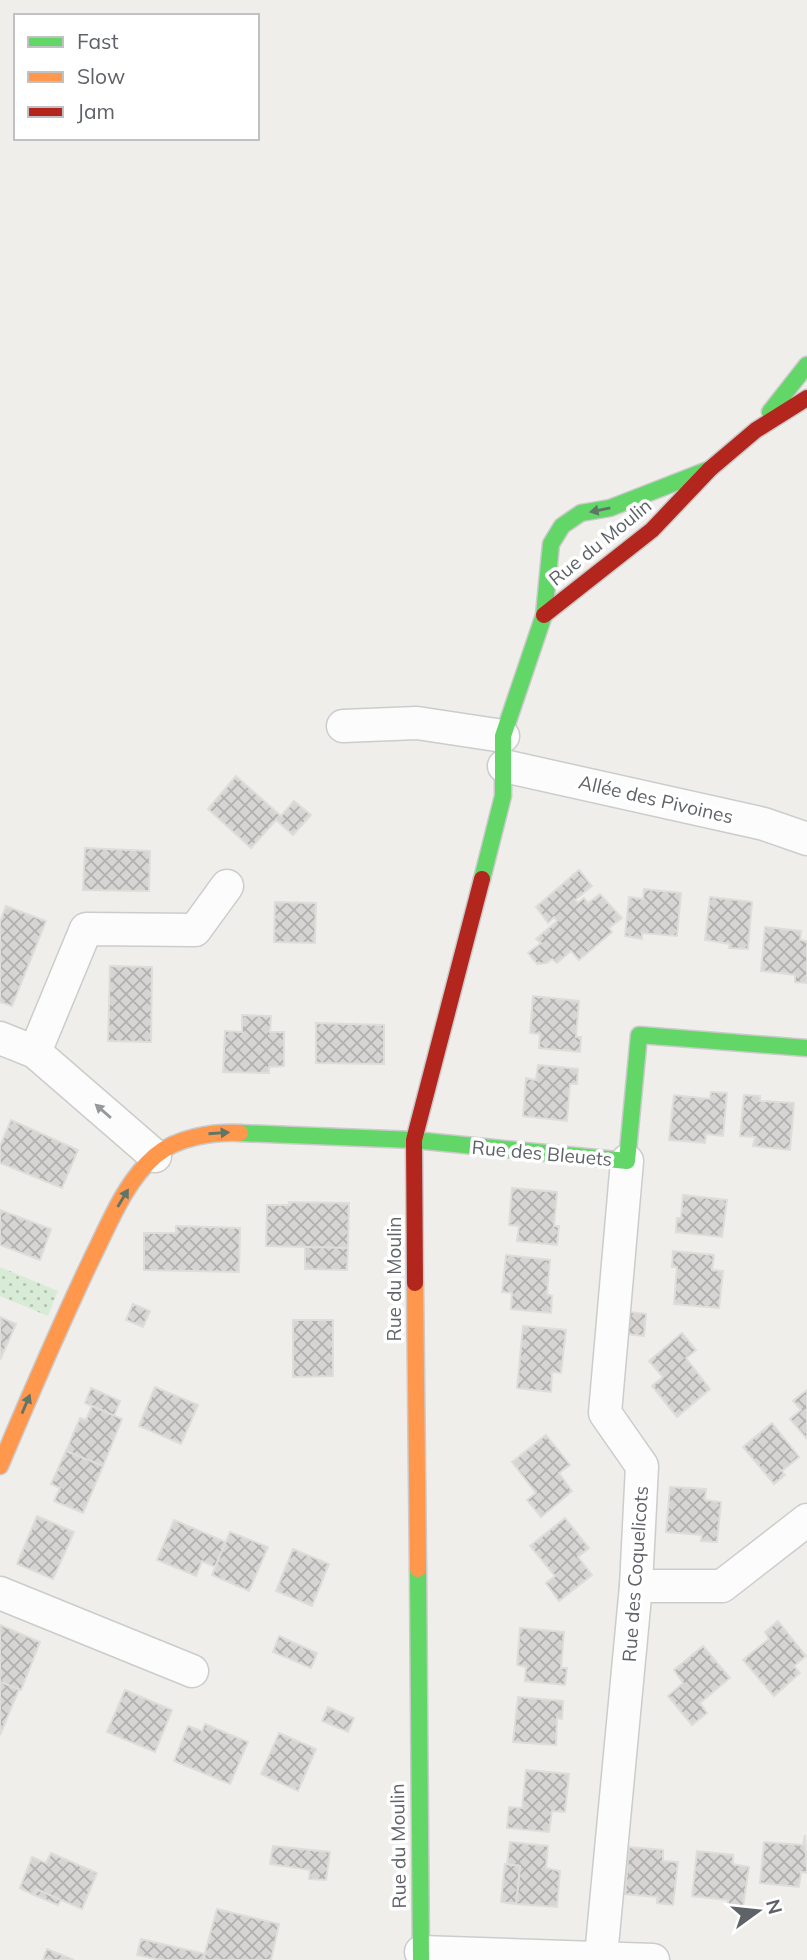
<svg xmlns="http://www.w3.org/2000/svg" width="807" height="1960" viewBox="0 0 807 1960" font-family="Mulish,sans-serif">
	<defs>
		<pattern id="park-dots" width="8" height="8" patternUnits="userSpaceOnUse" patternTransform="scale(1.75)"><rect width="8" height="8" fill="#d8ebd6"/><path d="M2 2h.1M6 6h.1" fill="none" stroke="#b2c2b1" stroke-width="1.8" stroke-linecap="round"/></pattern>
		<pattern id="building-cross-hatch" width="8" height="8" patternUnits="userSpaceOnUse" patternTransform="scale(1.75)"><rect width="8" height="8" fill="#d6d5d3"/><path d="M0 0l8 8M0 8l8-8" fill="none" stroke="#b1b0af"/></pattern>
	</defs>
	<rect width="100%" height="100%" fill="#efeeea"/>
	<!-- park -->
	<path fill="url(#park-dots)" d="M0 1267 58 1291 48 1316 0 1296Z"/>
	<!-- building -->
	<g fill="url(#building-cross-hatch)" stroke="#deddd9" stroke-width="2">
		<path d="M236 776 281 816 294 801 311 815 293 835 276 820 251 848 208 809Z"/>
		<path d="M85 848 150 851 149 891 83 890Z"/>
		<path d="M579 870 592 886 575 900 578 903 584 898 588 903 600 894 622 918 609 928 612 932 579 960 571 951 557 963 552 959 547 963 537 964 528 953 541 943 536 939 557 921 554 917 548 923 536 907Z"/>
		<path d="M644 889 681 893 677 936 642 933V939L625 936 629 897 643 899Z"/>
		<path d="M710 897 752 902 748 949 729 948 730 944 705 940Z"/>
		<path d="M275 902 316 903 315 943 274 942Z"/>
		<path d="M6 906 46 921 12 1006 0 1002V922Z"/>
		<path d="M765 927 801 931 800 940 807 941V983L795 982V975L761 971Z"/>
		<path d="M110 966 152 967 151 1042 108 1041Z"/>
		<path d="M533 996 579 1001 576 1037H581L580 1052 539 1048 540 1034 530 1033Z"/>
		<path d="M242 1015 271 1016 270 1032H284V1066L269 1067V1073L223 1072 225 1031 242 1032Z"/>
		<path d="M316 1023 384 1025V1064L316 1063Z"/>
		<path d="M538 1065 578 1069 577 1084H570L567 1121 523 1116 526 1078 536 1080Z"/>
		<path d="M711 1092 727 1093 723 1136 706 1134 705 1143 669 1140 674 1095 710 1099Z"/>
		<path d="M744 1095 760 1096V1101L794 1103 790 1150 753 1146 755 1137 740 1136Z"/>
		<path d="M11 1120 78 1150 62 1188 0 1163V1146Z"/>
		<path d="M512 1188 557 1192 554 1226H559L557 1245 517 1241 519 1226 509 1225Z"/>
		<path d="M683 1195 727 1200 722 1237 676 1232 677 1218H681Z"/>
		<path d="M289 1202 349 1203 348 1248 266 1246 267 1205H290Z"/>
		<path d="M0 1210 51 1229 40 1260 0 1245Z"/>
		<path d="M176 1226 240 1228 239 1272 144 1270V1233H176Z"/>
		<path d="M305 1247 348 1248 347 1270 305 1269Z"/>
		<path d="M673 1251 714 1255 712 1270 723 1271 719 1308 674 1304 677 1267H672Z"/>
		<path d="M506 1255 550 1260 547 1294 552 1296 551 1313 511 1309 512 1293 502 1292Z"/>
		<path d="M133 1304 150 1311 143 1327 126 1320Z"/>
		<path d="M629 1312 646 1314 644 1336 627 1334Z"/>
		<path d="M0 1317 16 1324 0 1360Z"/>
		<path d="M293 1320H333V1376L293 1377Z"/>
		<path d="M523 1326 566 1330 561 1373 552 1372 551 1392 517 1388Z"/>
		<path d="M682 1333 696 1350 686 1358 710 1389 677 1417 652 1386 663 1377 649 1361Z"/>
		<path d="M155 1387 198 1405 181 1444 139 1426Z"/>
		<path d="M91 1388 120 1401 114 1416 85 1403Z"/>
		<path d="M807 1390V1439L790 1419 801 1410 793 1401Z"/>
		<path d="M92 1406 122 1419 103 1466 66 1451 80 1418 86 1420Z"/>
		<path d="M772 1423 799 1457 782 1471 785 1475 774 1484 743 1447Z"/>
		<path d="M546 1435 570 1465 559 1473 572 1491 541 1517 527 1500 536 1493 512 1462Z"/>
		<path d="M66 1451 103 1466 83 1513 54 1501 60 1488 51 1484Z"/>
		<path d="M670 1487 706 1489 705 1500 721 1502 717 1542 701 1541 702 1535 666 1532Z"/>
		<path d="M37 1516 74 1532 53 1579 17 1564Z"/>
		<path d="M565 1518 589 1548 578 1557 592 1575 559 1601 546 1583 555 1576 530 1546Z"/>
		<path d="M174 1520 226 1542 215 1567 202 1561 196 1576 157 1560Z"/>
		<path d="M230 1532 268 1547 249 1591 212 1575Z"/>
		<path d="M293 1549 329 1564 312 1606 276 1591Z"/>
		<path d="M778 1621 806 1656 794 1666 800 1673 774 1696 743 1660 769 1639 765 1632Z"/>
		<path d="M0 1625 40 1642 21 1690 0 1682Z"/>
		<path d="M520 1628 564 1632 561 1668H567L565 1685 525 1681 526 1667 517 1665Z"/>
		<path d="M279 1636 317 1653 311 1668 273 1652Z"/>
		<path d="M703 1646 730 1678 700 1703 707 1713 692 1725 668 1696 683 1683 674 1670Z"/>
		<path d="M0 1682 19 1689 0 1735Z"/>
		<path d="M125 1690 172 1710 155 1752 107 1732Z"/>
		<path d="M518 1697 563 1701 562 1719 557 1718 556 1745 513 1742Z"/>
		<path d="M328 1707 354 1718 348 1732 322 1721Z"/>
		<path d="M205 1724 248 1742 230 1784 174 1761 188 1726 202 1731Z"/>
		<path d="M279 1733 316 1749 298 1791 261 1774Z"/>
		<path d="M526 1770 569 1774 565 1812 552 1811 549 1832 507 1828 509 1807 522 1808Z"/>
		<path d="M805 1835 807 1873 801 1872 799 1887 760 1883 764 1842 803 1845Z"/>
		<path d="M510 1842 548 1846 546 1868 560 1871 557 1907 516 1904 520 1866 507 1864Z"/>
		<path d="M273 1846 330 1852 326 1880 309 1879 310 1870 270 1864Z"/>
		<path d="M629 1847 663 1850V1861L678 1862 673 1905 657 1903V1897L625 1894Z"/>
		<path d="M697 1851 733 1855V1864L749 1867 743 1907 728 1906V1900L692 1896Z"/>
		<path d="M51 1853 97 1873 82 1909 36 1889 34 1895 20 1888 32 1857 46 1863Z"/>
		<path d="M505 1864 520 1866 516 1904 501 1902Z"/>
		<path d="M36 1889 61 1900 58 1905 34 1895Z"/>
		<path d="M217 1909 279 1924 271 1960H203Z"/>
		<path d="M141 1939 205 1954 203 1960H161L137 1955Z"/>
		<path d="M47 1949 74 1960H43Z"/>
	</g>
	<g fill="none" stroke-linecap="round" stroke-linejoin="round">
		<!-- street casing -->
		<g stroke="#cbcccc" stroke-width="35">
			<g id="street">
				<path d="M343 726 417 723 503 736"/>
				<path d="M504 766 764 824 807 839"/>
				<path d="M0 1038 35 1052 155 1156"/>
				<path d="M35 1052 86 929 195 930 227 886"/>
				<path d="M636 1586H722L807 1520"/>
				<path d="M0 1593 192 1671"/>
				<path d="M421 1952 653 1960"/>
				<path d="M601 1956 636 1586 642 1466 605 1413 627 1161"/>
			</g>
		</g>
		<!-- fast casing -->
		<g stroke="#cacacb" stroke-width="19">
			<g id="fast">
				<path d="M770 412 807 365"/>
				<path d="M482 879 503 796V736L544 615 551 544 562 526 581 513 610 508 710 469"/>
				<path d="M240 1133 414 1140 627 1161 639 1035 807 1048"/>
				<path d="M418 1569 421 1960"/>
			</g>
		</g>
		<!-- slow casing -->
		<g stroke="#cacacb" stroke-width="19">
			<g id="slow">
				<path d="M415 1283 418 1569"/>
				<path d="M0 1466C30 1395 60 1325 93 1256 110 1222 125 1182 155 1156 177 1137 212 1132 240 1133"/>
			</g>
		</g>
		<!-- jam casing -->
		<g stroke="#cacacb" stroke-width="19">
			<g id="jam">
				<path d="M544 615 652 530 710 469 756 430 807 398"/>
				<path d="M415 1283 414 1140 482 879"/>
			</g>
		</g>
		<!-- street -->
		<use href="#street" stroke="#fdfcfc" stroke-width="32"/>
		<!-- fast -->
		<use href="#fast" stroke="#63d668" stroke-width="16"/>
		<!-- slow -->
		<use href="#slow" stroke="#ff974d" stroke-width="16"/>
		<!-- jam -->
		<use href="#jam" stroke="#b3261e" stroke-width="16"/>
	</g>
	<!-- one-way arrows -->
	<defs><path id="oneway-solid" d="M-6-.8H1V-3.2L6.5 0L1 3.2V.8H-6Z" transform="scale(1.75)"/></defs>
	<g fill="#607468">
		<use href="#oneway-solid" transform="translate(600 510) rotate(169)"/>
		<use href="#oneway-solid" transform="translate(219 1133) rotate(-4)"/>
		<use href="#oneway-solid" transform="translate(123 1198) rotate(-59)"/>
		<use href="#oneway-solid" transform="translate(26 1404) rotate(-67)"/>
	</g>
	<use fill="#96999c" href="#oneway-solid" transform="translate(103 1111) rotate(-139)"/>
	<g text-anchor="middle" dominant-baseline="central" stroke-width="7" stroke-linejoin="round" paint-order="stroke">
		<!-- street labels -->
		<g font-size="19" fill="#5f6368" stroke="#fff">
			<text transform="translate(600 542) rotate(-39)">Rue du Moulin</text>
			<text transform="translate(656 799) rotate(13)">Allée des Pivoines</text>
			<text transform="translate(542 1153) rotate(5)">Rue des Bleuets</text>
			<text transform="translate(394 1279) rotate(-90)">Rue du Moulin</text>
			<text transform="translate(635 1574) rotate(-86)">Rue des Coquelicots</text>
			<text transform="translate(398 1846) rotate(-91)">Rue du Moulin</text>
		</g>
	</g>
	<!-- legend -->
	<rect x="14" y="14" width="245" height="126" fill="#ffffff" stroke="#bfc1c3" stroke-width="2"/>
	<rect x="28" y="37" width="35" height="10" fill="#63d668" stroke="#bfc1c3" stroke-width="2"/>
	<text x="77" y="49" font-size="21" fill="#5f6368">Fast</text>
	<rect x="28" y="72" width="35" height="10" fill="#ff974d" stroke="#bfc1c3" stroke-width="2"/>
	<text x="77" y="84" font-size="21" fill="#5f6368">Slow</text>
	<rect x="28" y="107" width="35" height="10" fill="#b3261e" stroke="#bfc1c3" stroke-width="2"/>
	<text x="77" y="119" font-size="21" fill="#5f6368">Jam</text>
	<!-- north arrow -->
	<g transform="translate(758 1911) rotate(75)" stroke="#ffffff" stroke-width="5" paint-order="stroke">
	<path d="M0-5L12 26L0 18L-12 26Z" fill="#5f6368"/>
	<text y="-10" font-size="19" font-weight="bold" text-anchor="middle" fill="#5f6368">N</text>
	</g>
</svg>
